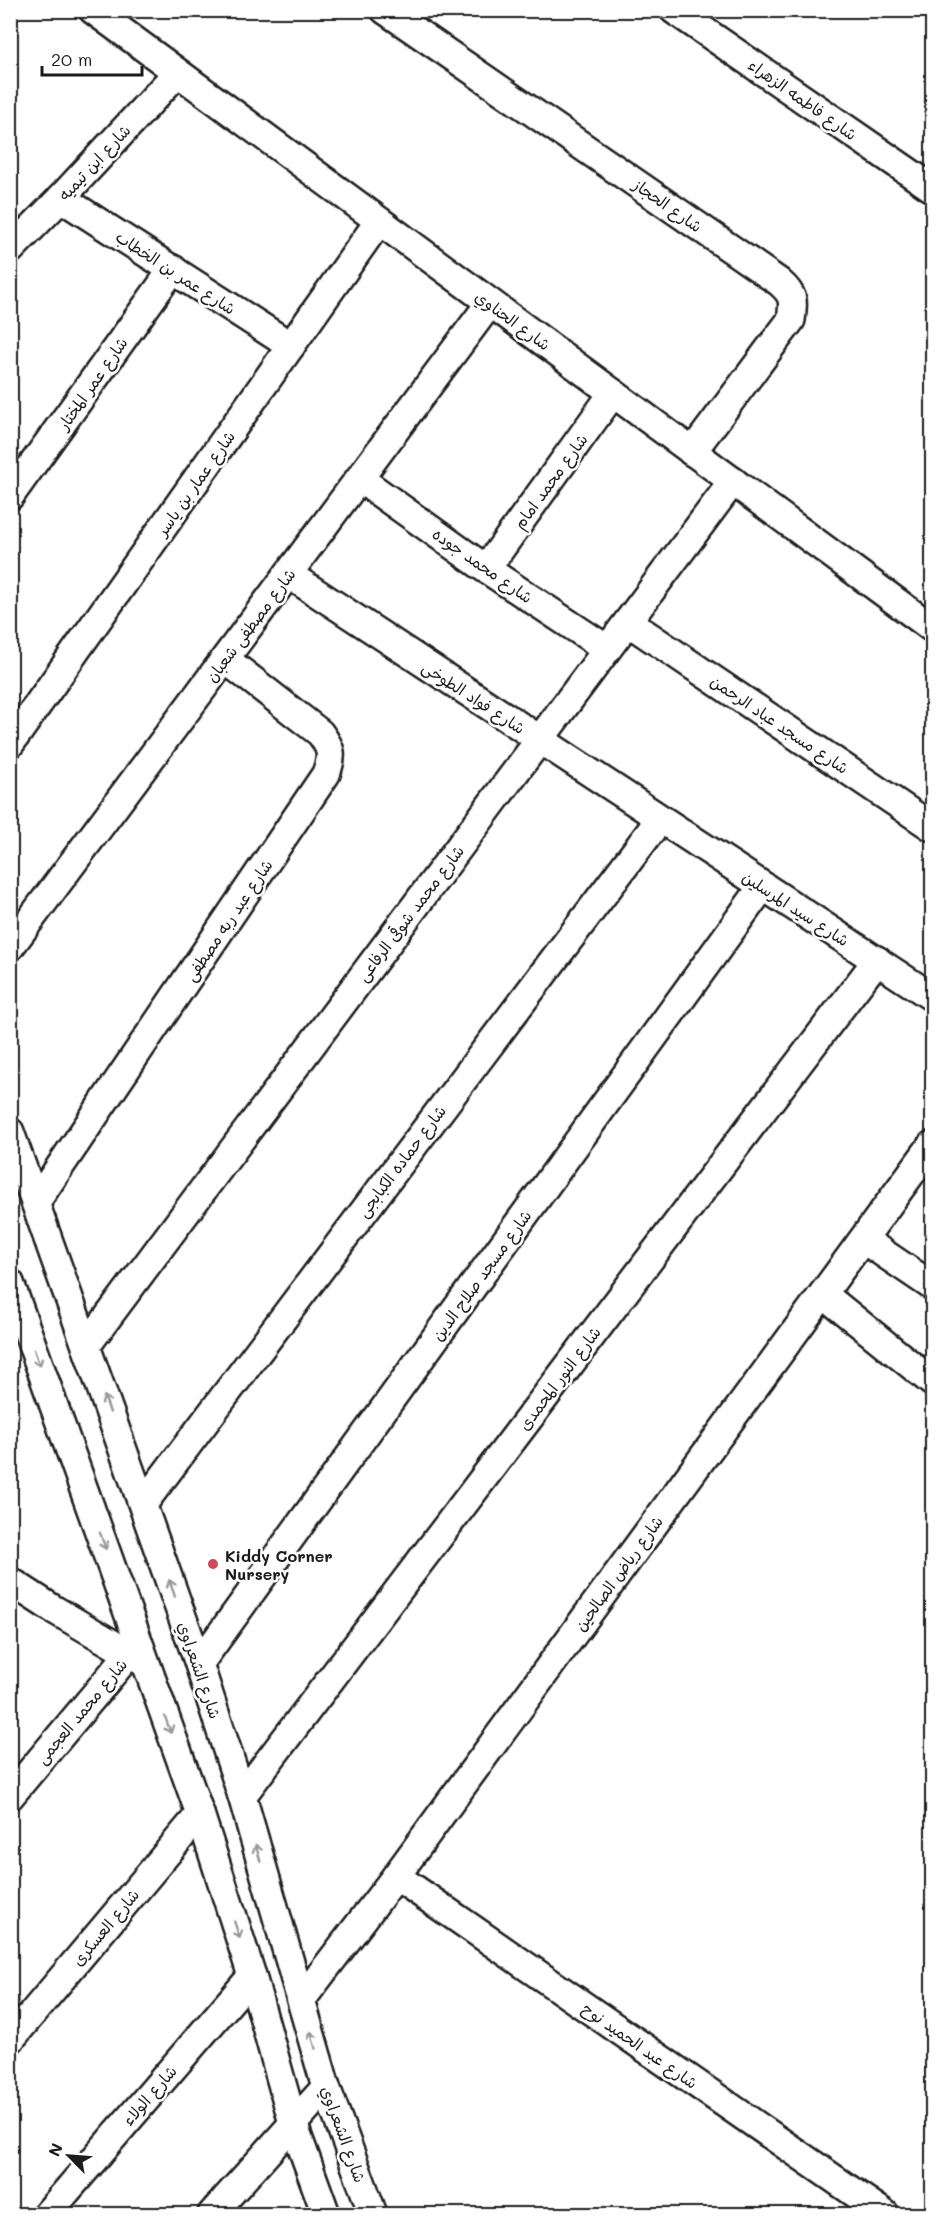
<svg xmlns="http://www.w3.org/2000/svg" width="943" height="2225" viewBox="0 0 943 2225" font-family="Mali,'Playpen Sans Arabic',sans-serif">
	<rect width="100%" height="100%" fill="#fff"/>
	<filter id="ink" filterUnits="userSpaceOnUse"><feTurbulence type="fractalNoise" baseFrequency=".0167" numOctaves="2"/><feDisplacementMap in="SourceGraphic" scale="12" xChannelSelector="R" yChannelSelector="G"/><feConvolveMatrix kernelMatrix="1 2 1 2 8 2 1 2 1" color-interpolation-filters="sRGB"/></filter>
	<g filter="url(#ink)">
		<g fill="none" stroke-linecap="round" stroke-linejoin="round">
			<!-- minor casing -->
			<g stroke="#1c1c1c" stroke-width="32">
				<g id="minor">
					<path d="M93 10 932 628"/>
					<path d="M385 10 779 282C794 295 794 300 791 320L692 452"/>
					<path d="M674 10 932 188"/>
					<path d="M61 198 291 346"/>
					<path d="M10 250 61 198 177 73"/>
					<path d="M360 479 486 569 607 649"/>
					<path d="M10 496 173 269"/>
					<path d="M486 569 613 393"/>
					<path d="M288 574 932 997"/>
					<path d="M628 622 932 827"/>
					<path d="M10 744 379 221"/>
					<path d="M10 947 490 303"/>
					<path d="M10 1132 199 1664 242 1796 326 2087 373 2214"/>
					<path d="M36 1202 326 774C333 755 332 749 320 733L225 659"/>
					<path d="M864 1240 932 1286"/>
					<path d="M10 1283 200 1814 252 1976 293 2123 326 2214"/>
					<path d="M823 1294 932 1382"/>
					<path d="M87 1345 733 481"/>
					<path d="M143 1504 660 819"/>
					<path d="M10 1581 53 1609 145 1663"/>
					<path d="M199 1664 763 886"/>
					<path d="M10 1796 129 1654"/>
					<path d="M242 1796 877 960"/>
					<path d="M396 1876 885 2214"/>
					<path d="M302 1999 396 1876 932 1145"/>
					<path d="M10 2040 200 1814"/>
					<path d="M47 2214 252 1976"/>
					<path d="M212 2214 326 2087"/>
				</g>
			</g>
			<!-- minor -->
			<use href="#minor" stroke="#fff" stroke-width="27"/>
		</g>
		<!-- one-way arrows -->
		<defs><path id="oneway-shaft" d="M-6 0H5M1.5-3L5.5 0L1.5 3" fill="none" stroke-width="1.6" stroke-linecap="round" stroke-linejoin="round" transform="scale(1.5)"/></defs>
		<g stroke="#999">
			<use href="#oneway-shaft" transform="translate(37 1358) rotate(70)"/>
			<use href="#oneway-shaft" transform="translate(107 1404) rotate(-109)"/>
			<use href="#oneway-shaft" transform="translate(103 1541) rotate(70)"/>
			<use href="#oneway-shaft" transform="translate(172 1588) rotate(-109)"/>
			<use href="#oneway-shaft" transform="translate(168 1725) rotate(70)"/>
			<use href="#oneway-shaft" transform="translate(258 1853) rotate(-106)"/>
			<use href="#oneway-shaft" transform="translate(237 1930) rotate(72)"/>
			<use href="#oneway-shaft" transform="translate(313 2040) rotate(-106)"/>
		</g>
	</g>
	<!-- markers -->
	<circle fill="#d1495b" stroke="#fff" stroke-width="2" cx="213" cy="1564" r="6"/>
	<g text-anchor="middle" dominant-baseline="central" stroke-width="5" stroke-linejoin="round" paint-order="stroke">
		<!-- street labels -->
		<g font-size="16" fill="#1c1c1c" stroke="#fff">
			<text transform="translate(803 99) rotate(35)">شارع فاطمه الزهراء</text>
			<text transform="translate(94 162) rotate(-47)">شارع ابن تيميه</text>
			<text transform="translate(668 205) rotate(35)">شارع الحجاز</text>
			<text transform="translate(176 272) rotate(33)">شارع عمر بن الخطاب</text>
			<text transform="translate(513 320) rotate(36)">شارع الحناوي</text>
			<text transform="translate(92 383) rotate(-55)">شارع عمر المختار</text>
			<text transform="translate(550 481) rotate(-54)">شارع محمد امام</text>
			<text transform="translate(195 483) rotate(-55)">شارع عمار بن ياسر</text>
			<text transform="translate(483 565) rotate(35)">شارع محمد جوده</text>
			<text transform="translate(250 625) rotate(-53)">شارع مصطفى شعبان</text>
			<text transform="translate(474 697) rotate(33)">شارع فواد الطوخى</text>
			<text transform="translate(780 724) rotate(34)">شارع مسجد عباد الرحمن</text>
			<text transform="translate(796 908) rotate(33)">شارع سيد المرسلين</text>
			<text transform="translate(410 913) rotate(-53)">شارع محمد شوقى الرفاعى</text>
			<text transform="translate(228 920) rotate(-56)">شارع عبد ربه مصطفى</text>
			<text transform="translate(401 1161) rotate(-53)">شارع حماده الكبابجى</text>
			<text transform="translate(481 1275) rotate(-54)">شارع مسجد صلاح الدين</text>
			<text transform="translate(559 1378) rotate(-53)">شارع النور المحمدى</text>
			<text transform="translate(618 1573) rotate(-54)">شارع رياض الصالحين</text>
			<text transform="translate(200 1670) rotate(71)">شارع الشعراوي</text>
			<text transform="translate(81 1711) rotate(-50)">شارع محمد العجمى</text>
			<text transform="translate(105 1927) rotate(-50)">شارع العسكرى</text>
			<text transform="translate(640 2045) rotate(35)">شارع عبد الحميد نوح</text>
			<text transform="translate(149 2095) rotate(-49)">شارع الولاء</text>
			<text transform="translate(344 2134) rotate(70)">شارع الشعراوي</text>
		</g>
		<!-- poi labels -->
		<g font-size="16" font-weight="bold" fill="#1c1c1c" stroke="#fff" text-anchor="start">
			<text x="225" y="1555">Kiddy Corner<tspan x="225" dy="18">Nursery</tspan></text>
		</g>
	</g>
	<!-- margin -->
	<rect width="943" height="2225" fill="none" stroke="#fff" stroke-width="36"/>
	<rect x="18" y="18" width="907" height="2189" fill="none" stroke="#1c1c1c" stroke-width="2" filter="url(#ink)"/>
	<!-- north arrow -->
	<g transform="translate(69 2156) rotate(295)" stroke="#ffffff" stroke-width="4.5" paint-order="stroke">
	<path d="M0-4.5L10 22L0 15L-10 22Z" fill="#1c1c1c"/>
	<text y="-9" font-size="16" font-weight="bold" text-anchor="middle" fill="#1c1c1c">N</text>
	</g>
	<!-- scale -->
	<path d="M42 66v9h100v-9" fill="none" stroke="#1c1c1c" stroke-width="3"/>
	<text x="51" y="66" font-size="18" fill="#1c1c1c" stroke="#ffffff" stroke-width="4.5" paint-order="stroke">20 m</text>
</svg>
